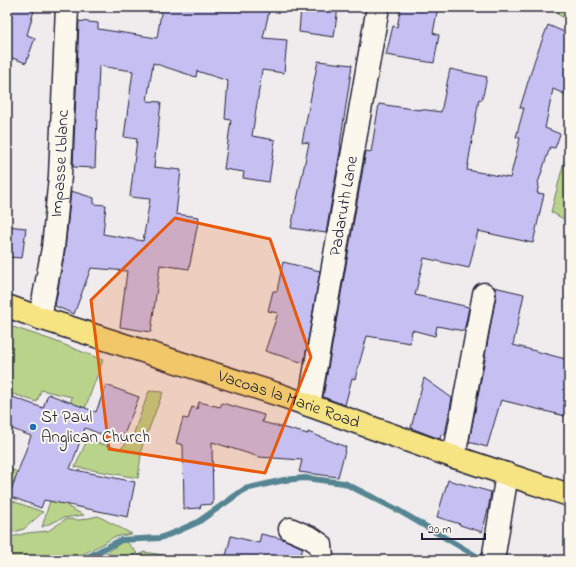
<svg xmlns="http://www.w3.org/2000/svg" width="576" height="567" viewBox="0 0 576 567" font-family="'Indie Flower',sans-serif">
	<rect width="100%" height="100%" fill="#f0eced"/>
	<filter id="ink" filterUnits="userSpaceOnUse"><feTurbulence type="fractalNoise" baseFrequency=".025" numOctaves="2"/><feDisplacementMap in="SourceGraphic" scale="8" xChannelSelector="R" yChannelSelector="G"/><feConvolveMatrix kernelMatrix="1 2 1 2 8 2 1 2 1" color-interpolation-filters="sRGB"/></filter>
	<g filter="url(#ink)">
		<!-- green -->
		<g fill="#b9d38b" stroke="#6e7a63">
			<path d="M558 7H569V21L556 13Z"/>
			<path d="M569 142V222L551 212Z"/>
			<path d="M7 325 52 340 103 360 80 422 66 417 72 397 41 390 37 402 7 392Z"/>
			<path d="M149 391 163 392 142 447 138 478 75 467 87 440 120 449 132 438Z"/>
			<path d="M7 468 18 472 7 496Z"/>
			<path d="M57 478 72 480 68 507 84 515 63 518 42 527Z"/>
			<path d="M7 499 43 512 24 529 7 534Z"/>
			<path d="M98 516 132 534 114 537 101 545 81 555 60 560H9L11 550 7 546V538L27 533 48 531 66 519 80 520Z"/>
			<path d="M125 540 137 553 127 560H89L108 552Z"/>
			<path d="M144 552 188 559 187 560H133Z"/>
		</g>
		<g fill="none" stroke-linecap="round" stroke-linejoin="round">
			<!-- stream -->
			<path stroke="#548592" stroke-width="6" d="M77 560 90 556 121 540 160 538 178 531 198 522 245 489 284 480 305 478 344 483 396 509 483 560"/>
		</g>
		<!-- building -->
		<g fill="#c6c0f2" stroke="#22223b">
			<path d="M7 7H35L27 35 35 38 26 63 7 56Z"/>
			<path d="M162 7H270L263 38 287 40 284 73 262 70 252 136 275 140 269 182 243 178 244 172 224 169 231 120 225 119 228 81 197 71 196 77 153 63 147 101 161 102 154 167 181 170 176 214 199 217 189 269 160 265 151 332 120 327 127 271 91 268 74 314 55 306 65 250 71 191 94 198V204L106 205 103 234 143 241 150 199 130 197 137 139 124 137 133 71 99 66 95 168 73 167 79 21 98 23V29L157 38Z"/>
			<path d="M301 7H338L334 37 299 32Z"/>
			<path d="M401 7H438L433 33 439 35 434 63 386 55 393 26 397 27Z"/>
			<path d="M548 25 569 34V96L553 89 545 128 560 134 555 148 550 147 538 183 539 184 537 193 544 194 533 243 478 231 469 268 424 258 415 295 469 307 464 331 437 326 435 336 412 330 410 343 367 336 355 379 352 378 345 405 323 397 366 151 371 152 379 104 419 110V109L441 112 450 69 487 77 482 100 479 99 467 170 510 178 520 138 516 137 524 108H520L535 59Z"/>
			<path d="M318 61 352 65 340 145 341 146 326 233 291 228 309 143 302 142Z"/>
			<path d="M7 226 26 228 22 258 7 257Z"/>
			<path d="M283 262 320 271 304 363 265 351 278 313 268 311 273 291H277Z"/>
			<path d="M494 287 524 294 513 345 569 360V417L501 400 487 447 469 442 484 364 486 356H485L496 296V290Z"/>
			<path d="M424 378 452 398 445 435 441 434 440 439 411 428Z"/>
			<path d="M106 385 139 397 121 442 85 428 70 469 135 482 128 517 44 500 41 508 9 496 31 436 7 427V395L43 408 48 394 96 412Z"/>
			<path d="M199 402 220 407 222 403 264 415 262 422 308 434V432L346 447 338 477 299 472 302 460 259 457 212 442 213 504 201 505 200 508 184 509 183 445 176 443 183 418 188 419 192 407 197 409Z"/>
			<path d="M448 480 491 492 488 510 482 532 460 525V524L437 517Z"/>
			<path d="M261 534 283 539 303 548 301 554H303L302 560H225L231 536 259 543Z"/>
		</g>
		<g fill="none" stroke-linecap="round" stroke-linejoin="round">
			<!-- minor casing -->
			<g stroke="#22223b" stroke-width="25">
				<g id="minor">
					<path id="s1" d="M40 318 53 248 60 176 67 7"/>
					<path id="s2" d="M309 405 378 7"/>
					<path d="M454 457 484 294"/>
					<path d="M290 529 311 538 321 545 322 557 321 560"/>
					<path d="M493 560 507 474"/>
				</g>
			</g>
			<!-- major casing -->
			<g stroke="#22223b" stroke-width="25">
				<g id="major">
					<path id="s3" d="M7 306 40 318 283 396 437 451 569 495"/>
				</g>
			</g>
			<!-- minor -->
			<use href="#minor" stroke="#fbf7ec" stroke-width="22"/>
			<!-- major -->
			<use href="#major" stroke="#f6e381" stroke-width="22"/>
		</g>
	</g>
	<!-- marked area -->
	<path fill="#e8590c" fill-opacity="0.2" stroke="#e8590c" stroke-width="3" stroke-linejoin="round" d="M175 218 270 239 311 357 265 473 109 449 91 300Z"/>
	<!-- markers -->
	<circle fill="#1f6fb2" stroke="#fbf7ec" stroke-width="1.5" cx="33" cy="427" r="4"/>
	<g text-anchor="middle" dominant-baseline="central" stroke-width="4" stroke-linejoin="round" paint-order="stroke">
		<!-- street labels -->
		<g font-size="17" fill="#22223b" stroke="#fbf7ec">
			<text stroke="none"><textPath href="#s1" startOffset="156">Impasse Lblanc</textPath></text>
			<text stroke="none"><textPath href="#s2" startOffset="202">Padaruth Lane</textPath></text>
			<text stroke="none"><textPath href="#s3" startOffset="297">Vacoas la Marie Road</textPath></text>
		</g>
		<!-- poi labels -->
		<g font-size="17" fill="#22223b" stroke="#fbf7ec" text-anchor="start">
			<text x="41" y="417">St Paul<tspan x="41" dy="20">Anglican Church</tspan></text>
		</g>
	</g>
	<!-- margin -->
	<rect width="576" height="567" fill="none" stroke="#fbf7ec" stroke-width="24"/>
	<rect x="12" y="12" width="552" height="543" fill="none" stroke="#22223b" stroke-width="1.5" filter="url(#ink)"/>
	<!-- scale -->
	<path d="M422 533v6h63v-6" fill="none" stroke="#22223b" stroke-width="2"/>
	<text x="428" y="533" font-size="12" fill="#22223b" stroke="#fbf7ec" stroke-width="3" paint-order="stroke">20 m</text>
</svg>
